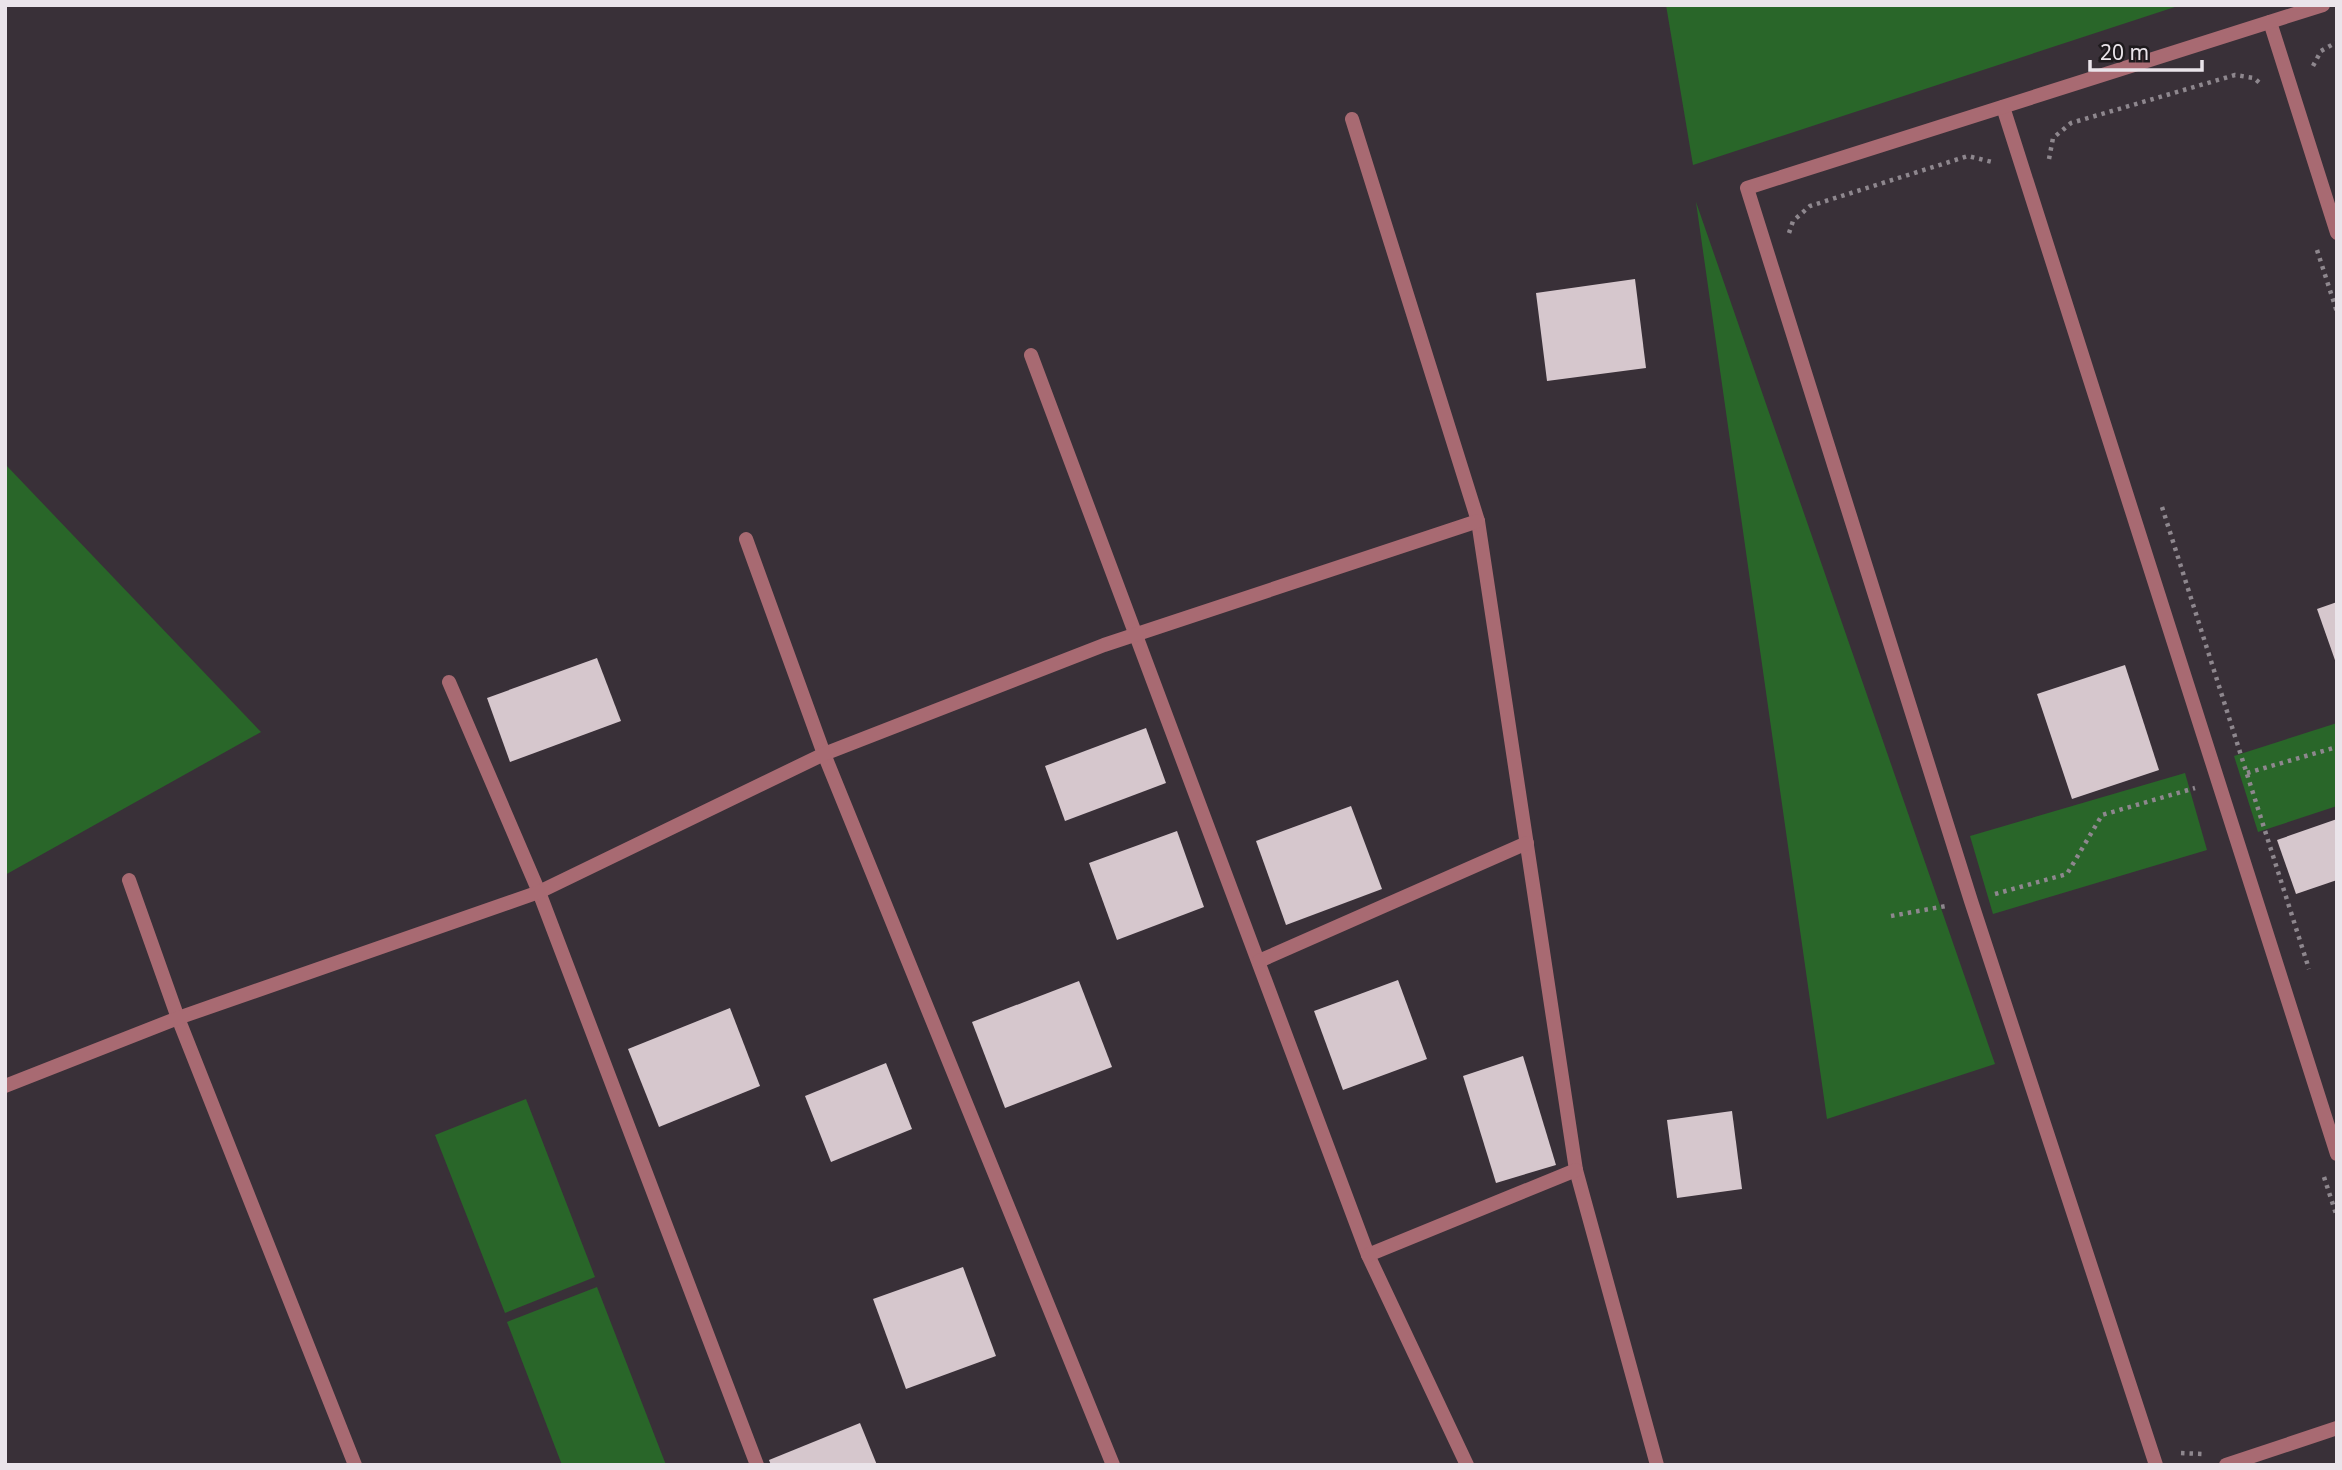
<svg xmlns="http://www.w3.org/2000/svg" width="2342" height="1470" viewBox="0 0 2342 1470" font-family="'Noto Sans',sans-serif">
	<rect width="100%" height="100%" fill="#393038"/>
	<!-- green -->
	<g fill="#296629">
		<path d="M1666 5H2181L1693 165Z"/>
		<path d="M1696 202 1995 1064 1827 1119Z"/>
		<path d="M5 464 261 732 5 875Z"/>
		<path d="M2337 723V806L2258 832 2234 756Z"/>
		<path d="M2185 773 2207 850 1993 914 1970 836Z"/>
		<path d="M526 1099 595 1277 505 1313 435 1135Z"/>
		<path d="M597 1287 666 1465H562L507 1322Z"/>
	</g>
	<!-- building -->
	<g fill="#d6c7cd">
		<path d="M1635 279 1646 368 1547 381 1536 293Z"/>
		<path d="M2337 602V663H2336L2317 609Z"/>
		<path d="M597 658 621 721 510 762 487 698Z"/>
		<path d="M2125 665 2159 770 2072 799 2037 694Z"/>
		<path d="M1146 728 1166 783 1065 821 1045 766Z"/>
		<path d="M1351 806 1382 889 1286 925 1256 841Z"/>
		<path d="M2337 819V880L2296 894 2277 840Z"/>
		<path d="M1177 831 1204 907 1117 940 1089 863Z"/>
		<path d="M1398 980 1427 1059 1343 1090 1314 1011Z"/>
		<path d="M1079 981 1112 1067 1005 1108 972 1022Z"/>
		<path d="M730 1008 760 1086 659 1127 628 1049Z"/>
		<path d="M1523 1056 1556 1165 1496 1183 1463 1076Z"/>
		<path d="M886 1063 912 1129 831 1162 805 1096Z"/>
		<path d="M1732 1111 1742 1189 1677 1198 1667 1120Z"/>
		<path d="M963 1267 996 1356 906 1389 873 1299Z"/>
		<path d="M860 1423 877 1465H771L769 1460Z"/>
	</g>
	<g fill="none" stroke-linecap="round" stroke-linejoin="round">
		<!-- path -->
		<g stroke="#8e878e" stroke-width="4.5" stroke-dasharray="3.5 5" stroke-linecap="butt">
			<path d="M2313 66 2321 51 2337 42"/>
			<path d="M2049 159 2053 138 2071 123 2235 75 2254 78 2262 85"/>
			<path d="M1789 233 1793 221 1810 206 1968 156 1992 162"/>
			<path d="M2317 250 2337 312"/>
			<path d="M2162 507 2309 969"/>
			<path d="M2247 773 2337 747"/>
			<path d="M1995 894 2067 874 2102 815 2195 788"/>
			<path d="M1891 916 1946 906"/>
			<path d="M2324 1177 2337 1217"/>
			<path d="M2181 1453 2203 1454"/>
		</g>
		<!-- minor -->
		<g stroke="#a86a72" stroke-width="14">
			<path d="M2270 22 2337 233"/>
			<path d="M2003 107 2337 1154"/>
			<path d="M1352 119 1478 521 1576 1170 1657 1465"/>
			<path d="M1031 355 1368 1255 1467 1465"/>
			<path d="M746 539 824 754 1113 1465"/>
			<path d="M449 682 539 892 757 1465"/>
			<path d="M129 880 178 1018 355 1465"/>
			<path d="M1259 961 1527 843"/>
			<path d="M5 1086 178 1018 539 892 824 754 1104 645 1478 521"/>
			<path d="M1368 1255 1576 1170"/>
			<path d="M2156 1465 1971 901 1747 188 2323 5"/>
			<path d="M2226 1465 2337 1428"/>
		</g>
	</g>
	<!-- border -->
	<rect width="2342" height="1470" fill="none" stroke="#eae4ea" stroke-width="14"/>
	<!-- scale -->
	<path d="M2090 60v10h112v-10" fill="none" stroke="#eae4ea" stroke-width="3.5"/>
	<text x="2100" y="60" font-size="21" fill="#eae4ea" stroke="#1e1a1d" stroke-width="5" paint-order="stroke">20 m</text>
</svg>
